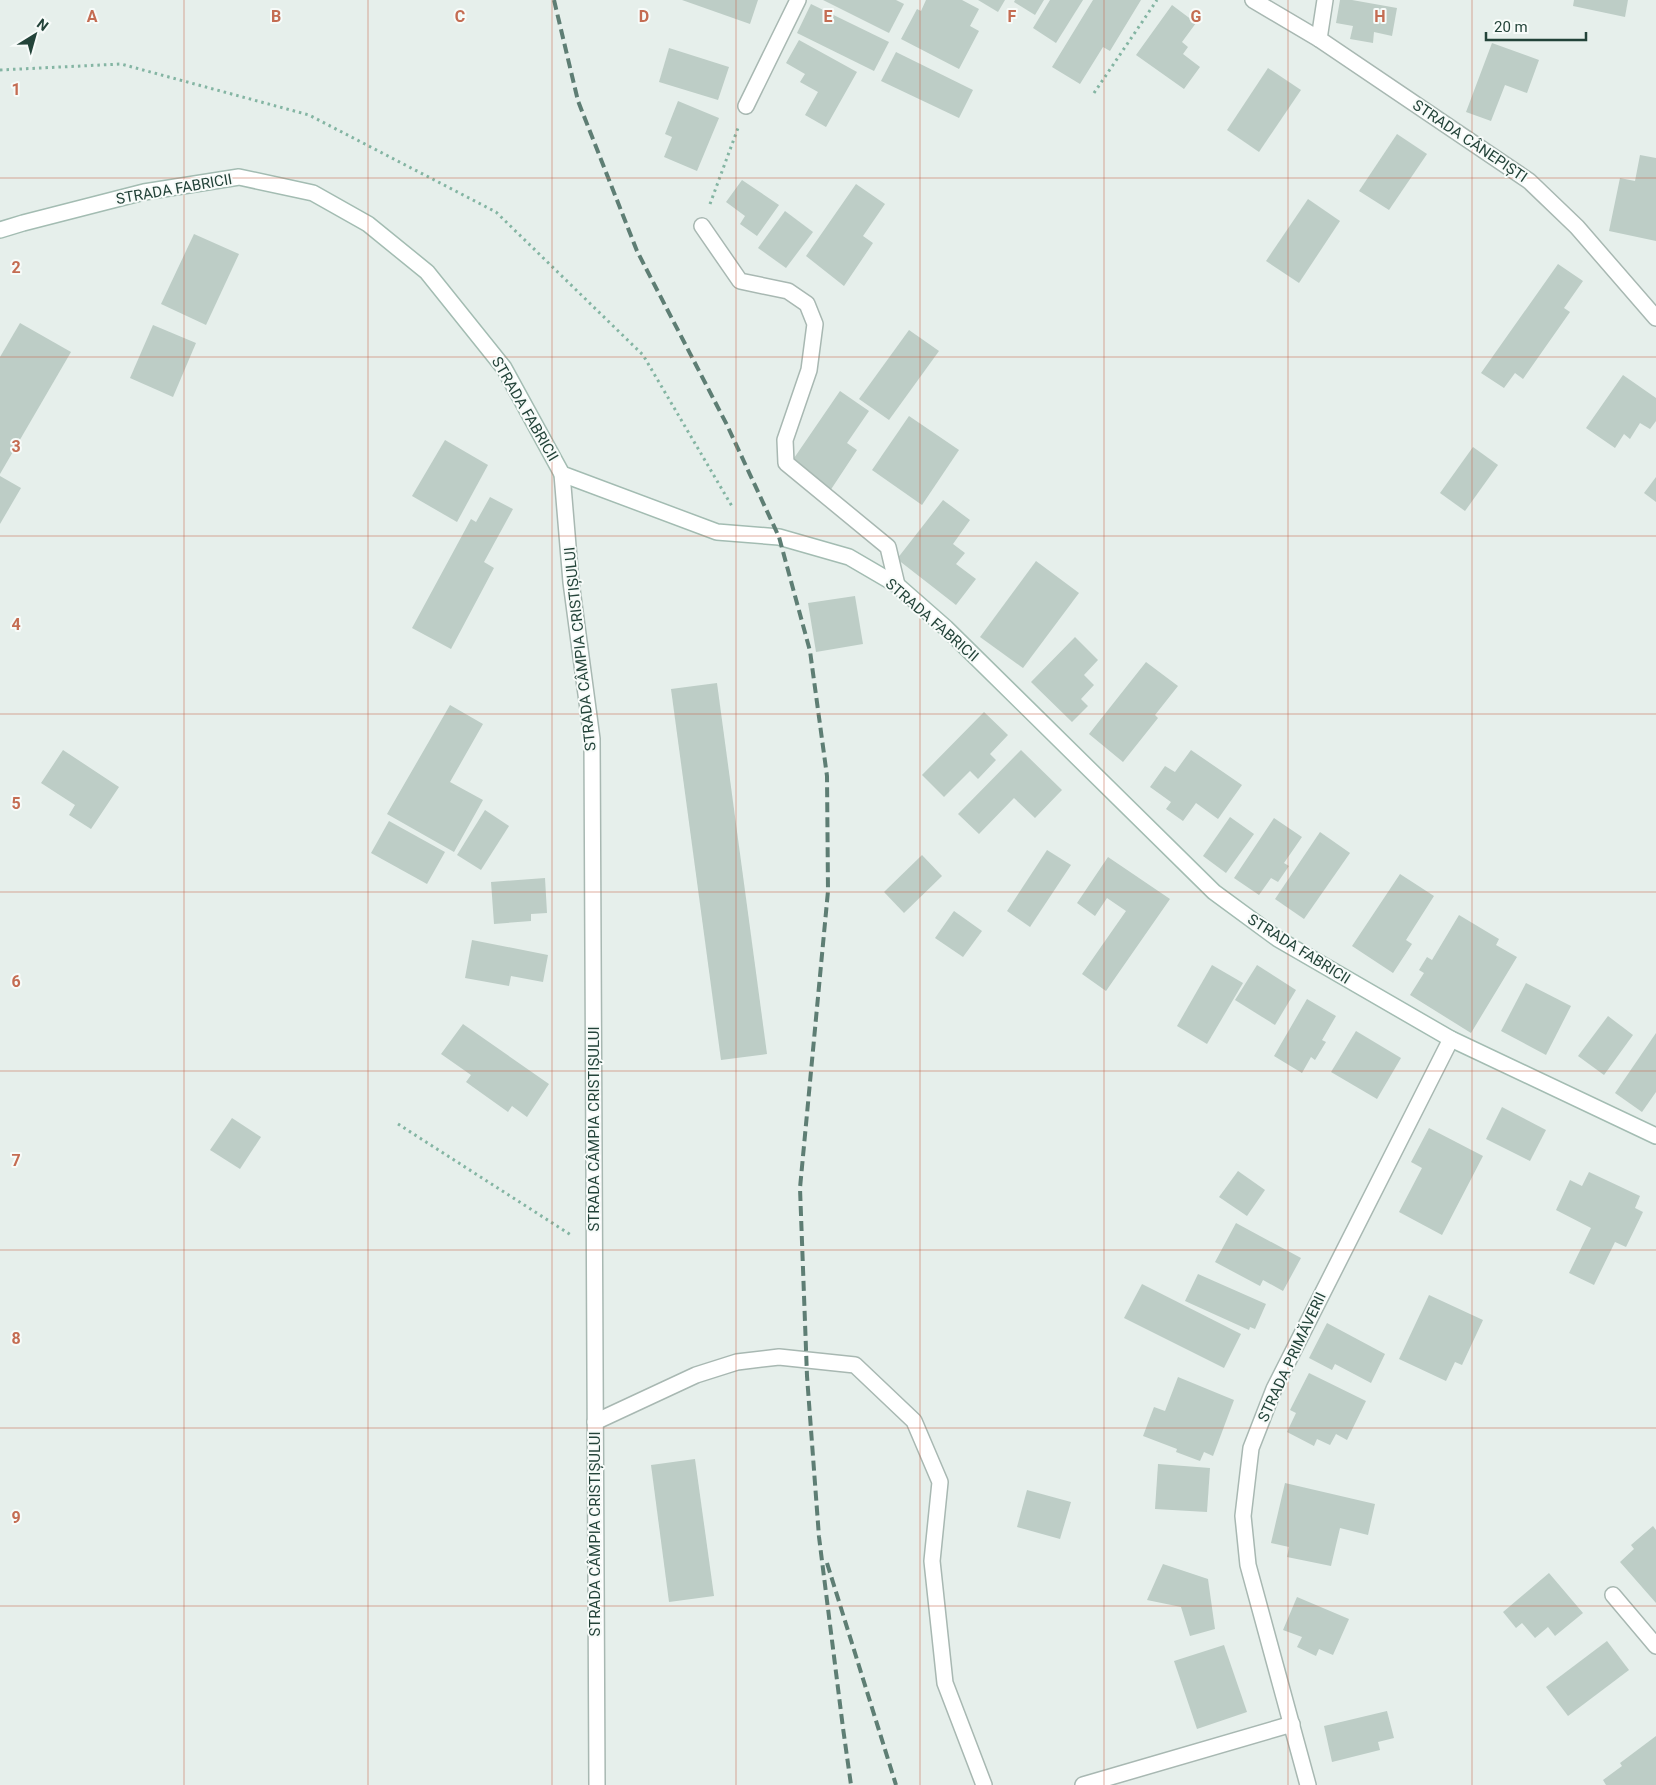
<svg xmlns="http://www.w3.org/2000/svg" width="1656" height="1785" viewBox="0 0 1656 1785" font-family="Roboto,sans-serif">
	<rect width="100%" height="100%" fill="#e6efeb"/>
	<!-- building -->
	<g fill="#bdcdc6">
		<path d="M682 0H758L750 24Z"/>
		<path d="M823 0H896L904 4 889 33Z"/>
		<path d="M926 0H962L979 9 970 26 979 31 959 69 901 39 917 9 921 11Z"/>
		<path d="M978 0H1005L998 12Z"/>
		<path d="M1015 0H1044L1035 15 1014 2Z"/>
		<path d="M1050 0H1083L1056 43 1033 28Z"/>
		<path d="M1093 0H1141L1110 51 1103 47 1080 84 1052 67Z"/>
		<path d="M1340 0H1352L1397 8 1392 36 1374 32 1373 43 1350 39 1353 26 1336 23Z"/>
		<path d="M1574 0H1628L1625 17 1573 6Z"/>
		<path d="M811 4 889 42 874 71 797 33Z"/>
		<path d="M1172 5 1196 23 1182 42 1188 47 1183 54 1200 67 1184 89 1136 55Z"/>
		<path d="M799 40 857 72 826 127 805 115 818 92 800 82 805 74 786 63Z"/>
		<path d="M1492 43 1539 60 1527 93 1505 85 1491 121 1466 112Z"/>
		<path d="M669 48 729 67 718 100 659 82Z"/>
		<path d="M896 52 973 90 959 118 881 81Z"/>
		<path d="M1268 68 1301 90 1259 152 1227 130Z"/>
		<path d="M678 101 719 118 697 171 664 157 672 137 665 134Z"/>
		<path d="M1397 134 1427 154 1389 210 1359 191Z"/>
		<path d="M1640 155 1656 158V241L1609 231 1620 178 1635 181Z"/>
		<path d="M742 180 779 205 757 236 740 224 745 216 726 202Z"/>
		<path d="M856 184 885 204 863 236 873 243 844 286 806 256Z"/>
		<path d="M1308 199 1340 221 1299 283 1266 261Z"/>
		<path d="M785 211 813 232 786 268 758 248Z"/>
		<path d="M194 234 239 254 206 325 161 304Z"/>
		<path d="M1558 264 1583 281 1564 308 1570 312 1523 379 1515 373 1504 388 1481 373Z"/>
		<path d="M20 323 71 352 0 474V357Z"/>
		<path d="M153 325 196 343 173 397 130 378Z"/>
		<path d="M909 330 939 351 889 420 859 399Z"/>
		<path d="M1623 375 1656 398V421L1650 429 1640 423 1630 439 1624 434 1615 448 1586 428Z"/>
		<path d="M840 391 869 411 847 443 857 450 828 494 790 464Z"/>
		<path d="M909 416 959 450 922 505 872 470Z"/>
		<path d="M445 440 488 465 457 522 412 496Z"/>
		<path d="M1473 447 1498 465 1465 511 1440 493Z"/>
		<path d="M0 476 21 488 0 524Z"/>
		<path d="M1656 477V502L1644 493Z"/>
		<path d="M490 497 513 509 484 562 494 568 451 649 412 628 471 519 476 522Z"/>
		<path d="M943 500 970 520 953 544 965 553 956 564 976 579 956 605 897 559Z"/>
		<path d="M1036 561 1079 593 1023 668 980 637Z"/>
		<path d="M855 596 863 644 816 652 808 603Z"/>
		<path d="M1075 637 1098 660 1084 675 1094 685 1081 699 1088 706 1072 722 1031 682Z"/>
		<path d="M1146 662 1178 686 1155 715 1158 718 1123 762 1089 734Z"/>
		<path d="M717 683 767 1054 721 1060 671 689Z"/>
		<path d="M450 705 483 724 450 782 483 800 454 852 387 814Z"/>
		<path d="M984 712 1008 735 990 754 996 760 978 779 970 771 944 797 922 775Z"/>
		<path d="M63 750 119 787 91 829 69 815 75 805 41 783Z"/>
		<path d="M1021 750 1062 790 1035 818 1014 798 979 834 958 814Z"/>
		<path d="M1191 750 1242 785 1218 819 1196 803 1183 821 1166 809 1171 802 1150 787 1165 766 1175 772Z"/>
		<path d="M485 810 509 826 481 870 457 855Z"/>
		<path d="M1230 817 1254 834 1226 873 1203 856Z"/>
		<path d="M1274 818 1302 837 1284 863 1289 866 1278 882 1271 878 1259 895 1234 878Z"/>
		<path d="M389 821 445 852 427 884 371 853Z"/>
		<path d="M1320 832 1350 853 1304 919 1275 899Z"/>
		<path d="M1047 850 1071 865 1030 927 1007 911Z"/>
		<path d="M922 855 942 876 904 913 884 892Z"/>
		<path d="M1108 857 1170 899 1106 991 1082 974 1126 911 1107 898 1095 916 1077 903Z"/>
		<path d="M1400 874 1434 896 1406 940 1412 944 1393 973 1352 946Z"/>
		<path d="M545 878 547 913 531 914V921L494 924 491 882Z"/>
		<path d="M954 911 982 931 963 957 935 938Z"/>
		<path d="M1459 915 1499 939 1496 945 1517 957 1471 1033 1410 995 1424 973 1419 970 1427 957 1432 960Z"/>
		<path d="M472 940 548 955 543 982 511 976 509 986 465 978Z"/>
		<path d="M1212 965 1243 983 1207 1044 1177 1026Z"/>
		<path d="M1257 965 1296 990 1275 1025 1235 1000Z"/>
		<path d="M1526 983 1571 1006 1546 1055 1501 1031Z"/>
		<path d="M1307 999 1336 1016 1322 1040 1326 1042 1315 1060 1311 1057 1302 1073 1274 1056Z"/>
		<path d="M1608 1016 1633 1035 1604 1075 1578 1056Z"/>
		<path d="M463 1024 549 1084 527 1117 512 1106 508 1112 466 1082 471 1075 441 1054Z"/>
		<path d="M1356 1031 1401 1058 1377 1099 1331 1072Z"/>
		<path d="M1656 1033V1092L1642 1112 1615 1093Z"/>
		<path d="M1502 1107 1546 1130 1530 1161 1486 1139Z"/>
		<path d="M232 1118 261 1137 240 1169 210 1150Z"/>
		<path d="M1429 1128 1483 1156 1442 1235 1399 1212 1422 1168 1411 1162Z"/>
		<path d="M1238 1171 1265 1190 1247 1216 1219 1197Z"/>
		<path d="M1589 1172 1640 1196 1635 1208 1643 1212 1626 1247 1615 1242 1594 1285 1569 1273 1591 1228 1556 1210 1570 1180 1582 1186Z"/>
		<path d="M1236 1223 1301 1258 1283 1291 1263 1280 1260 1286 1215 1262Z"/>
		<path d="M1198 1274 1266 1304 1255 1329 1250 1327 1249 1330 1185 1301Z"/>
		<path d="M1142 1284 1241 1334 1224 1368 1124 1318Z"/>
		<path d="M1429 1295 1483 1320 1462 1365 1455 1362 1446 1381 1399 1359Z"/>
		<path d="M1327 1323 1385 1354 1371 1383 1335 1364 1332 1370 1309 1358Z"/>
		<path d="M1309 1373 1366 1401 1347 1440 1336 1434 1330 1445 1317 1439 1314 1446 1287 1432 1296 1413 1290 1410Z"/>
		<path d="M1178 1377 1234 1400 1213 1456 1204 1452 1200 1461 1176 1452 1177 1449 1143 1436 1154 1407 1165 1411Z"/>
		<path d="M695 1459 714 1596 669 1602 651 1465Z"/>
		<path d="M1158 1464 1210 1468 1207 1512 1155 1509Z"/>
		<path d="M1285 1483 1375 1504 1368 1535 1340 1528 1331 1566 1287 1557 1289 1547 1271 1543Z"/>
		<path d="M1027 1490 1071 1502 1060 1539 1017 1527Z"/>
		<path d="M1653 1526 1656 1530V1603L1620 1562 1634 1549 1631 1545Z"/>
		<path d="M1163 1564 1208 1579 1215 1629 1190 1636 1181 1607 1147 1600Z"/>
		<path d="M1549 1573 1583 1613 1555 1636 1548 1627 1535 1638 1522 1623 1516 1628 1503 1612Z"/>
		<path d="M1297 1597 1349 1619 1333 1655 1319 1649 1316 1656 1297 1647 1302 1637 1283 1630Z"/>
		<path d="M1607 1641 1629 1670 1568 1716 1546 1687Z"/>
		<path d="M1224 1645 1247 1712 1197 1729 1174 1661Z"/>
		<path d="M1387 1711 1394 1738 1378 1742 1380 1750 1332 1762 1324 1726Z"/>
		<path d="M1656 1736V1785H1606L1603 1780 1622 1766 1620 1763Z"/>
	</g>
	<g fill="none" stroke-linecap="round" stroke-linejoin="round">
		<!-- lane casing -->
		<g stroke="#a8b8b2" stroke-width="18">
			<g id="lane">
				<path d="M595 1422 696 1375 737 1362 779 1357 855 1365 914 1421 940 1482 932 1561 945 1683 984 1785"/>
				<path d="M1083 1785 1292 1724"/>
			</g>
		</g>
		<!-- street casing -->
		<g stroke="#a8b8b2" stroke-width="18">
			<g id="street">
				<path d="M1253 0 1319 39 1529 181 1577 227 1656 318"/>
				<path d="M1319 39 1325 0"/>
				<path d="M746 106 798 0"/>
				<path d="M702 226 740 281 788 291 807 304 815 324 809 370 785 440 786 463 888 547 897 585"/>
				<path d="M562 474 571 582 592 739 597 1785"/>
				<path d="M1613 1595 1656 1646"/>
				<path d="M1308 1785 1248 1565 1243 1516 1251 1448 1274 1389 1451 1039"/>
			</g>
		</g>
		<!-- secondary casing -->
		<g stroke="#a3bcb2" stroke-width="18">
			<path id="secondary" d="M0 230 23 223 144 192 239 177 313 193 368 224 427 272 504 368 562 474 717 532 779 537 849 557 897 585 946 628 1214 892 1278 939 1451 1039 1656 1136"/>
		</g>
		<!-- path -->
		<g stroke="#84b5a3" stroke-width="3" stroke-dasharray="2.5 4" stroke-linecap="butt">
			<path d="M0 70 121 64 309 115 496 212 643 355 733 508"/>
			<path d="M1094 93 1157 0"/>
			<path d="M710 204 738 128"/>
			<path d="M398 1124 571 1235"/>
		</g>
		<!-- lane -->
		<use href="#lane" stroke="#fff" stroke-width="15"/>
		<!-- street -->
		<use href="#street" stroke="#fff" stroke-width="15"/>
		<!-- secondary -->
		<use href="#secondary" stroke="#fff" stroke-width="15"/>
		<!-- rail -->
		<g stroke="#5e7e74" stroke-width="4" stroke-dasharray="10 5" stroke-linecap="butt">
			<path d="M554 0 578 101 637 251 727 425 779 537 810 651 827 776 828 891 800 1188 807 1376 819 1537 843 1728 851 1785"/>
			<path d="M827 1563 896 1785"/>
		</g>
	</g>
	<!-- grid -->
	<path fill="none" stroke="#c46c52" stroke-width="1" stroke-opacity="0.55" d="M184 0V1785M368 0V1785M552 0V1785M736 0V1785M920 0V1785M1104 0V1785M1288 0V1785M1472 0V1785M0 178H1656M0 357H1656M0 536H1656M0 714H1656M0 892H1656M0 1071H1656M0 1250H1656M0 1428H1656M0 1606H1656"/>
	<g text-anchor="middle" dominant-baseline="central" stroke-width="4" stroke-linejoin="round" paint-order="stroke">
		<!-- street labels -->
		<g font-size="15" fill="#234339" stroke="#f7fbf9">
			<text transform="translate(1470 141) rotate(34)">STRADA CÂNEPIȘTI</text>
			<text transform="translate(174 189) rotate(-10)">STRADA FABRICII</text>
			<text transform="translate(525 409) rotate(60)">STRADA FABRICII</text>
			<text transform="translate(932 620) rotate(41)">STRADA FABRICII</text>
			<text transform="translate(580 649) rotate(-96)">STRADA CÂMPIA CRISTIȘULUI</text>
			<text transform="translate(1299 949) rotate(32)">STRADA FABRICII</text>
			<text transform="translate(594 1129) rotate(-90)">STRADA CÂMPIA CRISTIȘULUI</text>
			<text transform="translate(1292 1357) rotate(-65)">STRADA PRIMĂVERII</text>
			<text transform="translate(595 1534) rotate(-90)">STRADA CÂMPIA CRISTIȘULUI</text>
		</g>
	</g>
	<g font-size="16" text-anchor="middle" font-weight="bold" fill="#c46c52" stroke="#f7fbf9" stroke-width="4" stroke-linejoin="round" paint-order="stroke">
		<text x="92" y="22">A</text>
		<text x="276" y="22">B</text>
		<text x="460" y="22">C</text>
		<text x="644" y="22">D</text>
		<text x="828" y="22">E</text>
		<text x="1012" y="22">F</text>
		<text x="1196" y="22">G</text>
		<text x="1380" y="22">H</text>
		<text x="16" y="95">1</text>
		<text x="16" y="273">2</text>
		<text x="16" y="452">3</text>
		<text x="16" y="630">4</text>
		<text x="16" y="809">5</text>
		<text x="16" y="987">6</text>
		<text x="16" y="1166">7</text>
		<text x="16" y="1344">8</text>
		<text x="16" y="1523">9</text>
	</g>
	<!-- north arrow -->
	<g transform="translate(35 35) rotate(37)" stroke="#f7fbf9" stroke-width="4" paint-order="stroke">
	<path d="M0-4L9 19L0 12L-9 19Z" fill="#234339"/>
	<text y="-8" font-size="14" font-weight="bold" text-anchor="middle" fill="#234339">N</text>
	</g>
	<!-- scale -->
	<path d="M1486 32v8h100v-8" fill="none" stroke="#234339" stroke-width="2.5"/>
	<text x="1494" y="32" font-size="15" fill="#234339" stroke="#f7fbf9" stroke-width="4" paint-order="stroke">20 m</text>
</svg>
